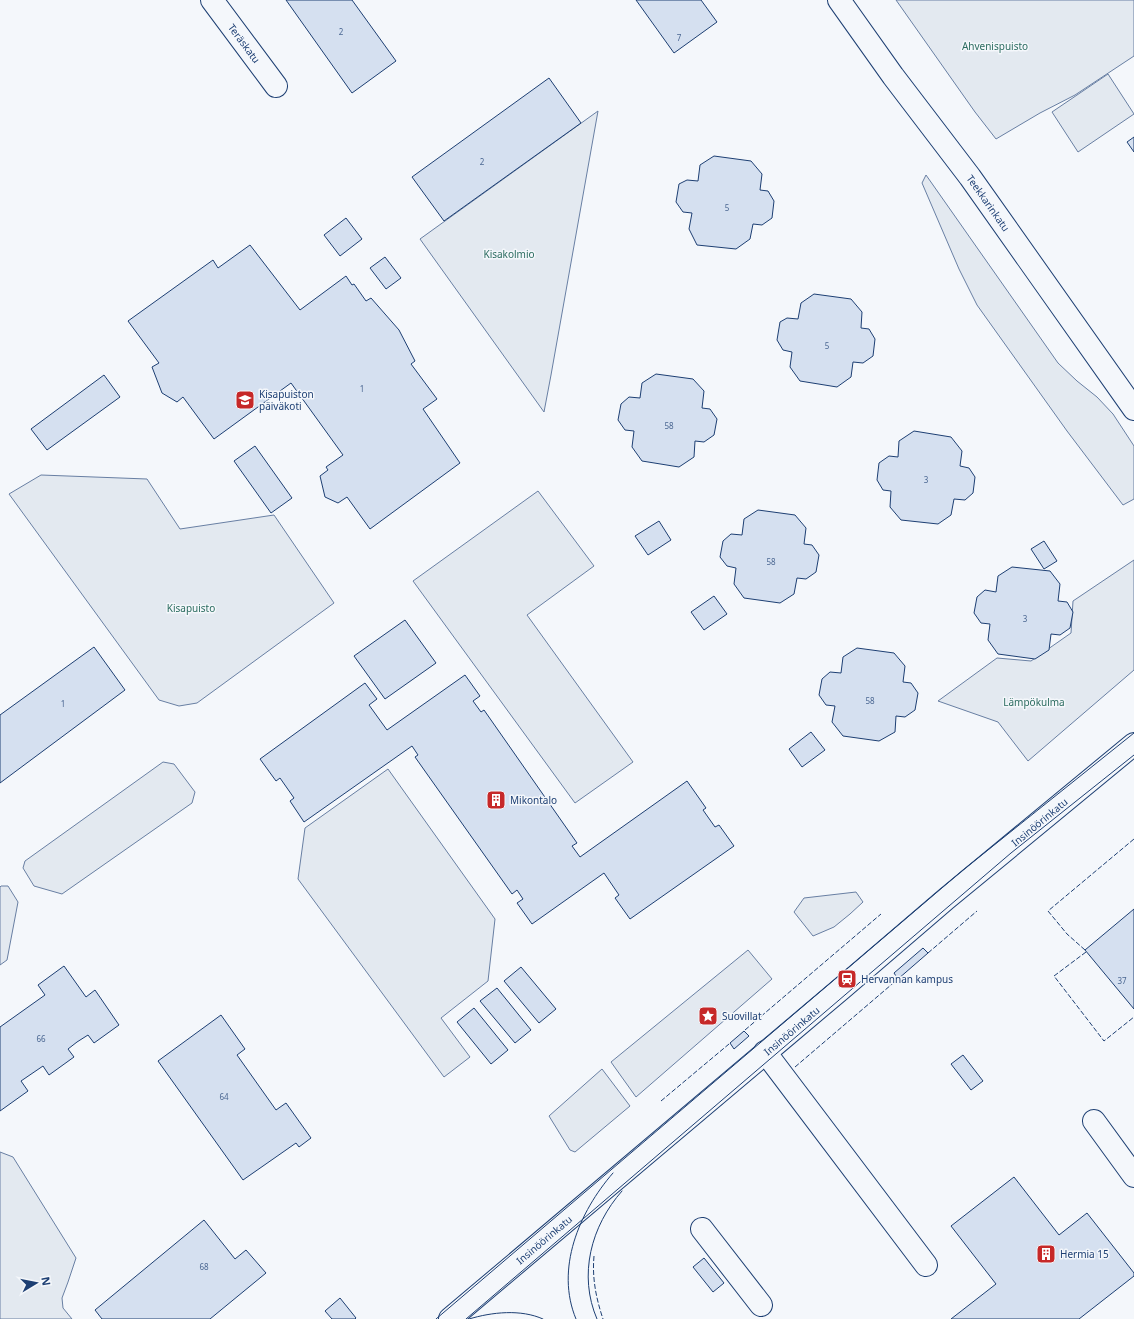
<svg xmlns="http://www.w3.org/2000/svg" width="1134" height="1319" viewBox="0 0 1134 1319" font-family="'Noto Sans',sans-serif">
	<rect width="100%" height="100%" fill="#f4f7fb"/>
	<!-- green -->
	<g fill="#e3e9f0" stroke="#687fa3">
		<path d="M896 0H1134V56L1075 95 1040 113 996 139 975 112Z"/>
		<path d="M1108 74 1134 114 1078 152 1052 112Z"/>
		<path d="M598 111 551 375 544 412 420 239Z"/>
		<path d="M926 175 1058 363 1077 381 1097 397 1113 414 1134 446V499L1123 505 1067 431 977 305 959 269 922 183Z"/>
		<path d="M41 475 147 479 180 529 274 515 334 603 197 703 179 706 159 700 9 494Z"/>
		<path d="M538 491 594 566 527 615 633 762 575 803 413 581Z"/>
		<path d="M1134 560V670L1028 761 998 722 938 701 997 658 1031 661 1071 633 1073 601Z"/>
		<path d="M163 762 174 764 195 792 192 803 62 894 34 886 23 868 25 861Z"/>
		<path d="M388 769 495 919 488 981 441 1018 470 1057 444 1077 298 879 305 828Z"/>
		<path d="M1 886H8L18 902 7 960 0 965V887Z"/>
		<path d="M856 892 863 902 850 914 834 927 813 936 794 912 804 898Z"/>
		<path d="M748 950 772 979 636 1097 611 1062Z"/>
		<path d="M602 1069 630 1106 575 1152 570 1150 549 1116Z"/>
		<path d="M0 1152 13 1157 76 1258 68 1282 62 1298 63 1308 72 1319H0Z"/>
	</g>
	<!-- building -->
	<g fill="#d5e0f0" stroke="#1d3f73">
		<path d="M286 0H352L396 61 352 93Z"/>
		<path d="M636 0H701L717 22 674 53Z"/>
		<path d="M549 78 581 123 444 221 412 177Z"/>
		<path d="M1134 137V152L1127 142Z"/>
		<path d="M714 156 751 161 762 174 760 190 768 191 774 201 772 218 762 225 753 224 750 239 736 249 697 245 689 229 692 213 683 212 676 202 679 184 687 180 698 181 700 165Z"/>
		<path d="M346 218 362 239 340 256 324 235Z"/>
		<path d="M250 245 300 310 346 276 352 285 354 284 366 301 371 298 399 330 415 361 411 364 437 399 423 409 460 463 370 529 347 497 338 503 325 497 320 476 328 470 326 467 343 455 291 383 214 439 183 397 177 402 162 393 152 367 159 363 128 321 213 260 218 268Z"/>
		<path d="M385 257 401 278 386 289 370 268Z"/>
		<path d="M814 294 851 299 862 312 861 328 869 329 875 339 873 356 863 363 853 362 851 377 837 387 800 381 790 367 792 352 783 350 777 340 780 322 787 318 798 319 801 303Z"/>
		<path d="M656 374 693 379 704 391 702 408 710 409 717 419 714 435 704 442 695 441 694 457 679 467 642 461 632 447 634 431 625 430 618 420 621 404 629 397 640 398 642 383Z"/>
		<path d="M104 375 120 397 47 450 31 429Z"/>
		<path d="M914 431 951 437 962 451 960 466 969 468 975 477 973 493 965 500 954 499 951 515 938 524 901 520 890 507 891 491 883 490 877 480 879 463 889 456 898 457 899 441Z"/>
		<path d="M255 446 292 498 271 513 234 461Z"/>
		<path d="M758 510 795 515 806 528 804 544 812 545 819 555 816 572 806 579 797 578 794 594 780 603 744 598 734 584 736 568 727 566 720 557 723 541 731 534 742 535 744 519Z"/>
		<path d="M659 521 671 540 648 555 635 536Z"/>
		<path d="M1044 541 1057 561 1044 569 1031 549Z"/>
		<path d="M1012 567 1050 571 1060 584 1058 601 1067 602 1073 612 1070 628 1060 635 1051 634 1049 650 1035 659 998 654 988 640 990 624 981 623 974 613 977 597 985 590 996 592 998 576Z"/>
		<path d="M714 596 727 614 704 630 691 612Z"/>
		<path d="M405 620 436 663 385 699 354 656Z"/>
		<path d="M94 647 125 690 0 783V715Z"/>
		<path d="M857 648 894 653 905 666 903 682 911 683 918 693 915 710 905 717 896 716 895 732 879 741 843 736 832 722 835 706 826 705 819 695 822 679 830 672 841 673 843 657Z"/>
		<path d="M465 675 480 696 473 701 481 712 484 710 577 843 572 846 580 857 687 781 706 808 703 810 715 827 719 825 734 846 630 919 615 898 619 895 604 873 532 924 517 903 523 899 517 890 512 894 415 757 418 755 412 746 304 822 290 801 294 798 280 778 276 781 260 759 365 683 377 699 369 705 387 730Z"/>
		<path d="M811 732 825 750 802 767 789 749Z"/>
		<path d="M1134 909V1009L1085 950Z"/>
		<path d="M923 948 928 953 898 979 894 973Z"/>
		<path d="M64 966 86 997 95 990 119 1025 94 1043 88 1035 77 1042 68 1049 74 1057 49 1075 43 1066 21 1081 28 1091 0 1111V1027L45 995 38 985Z"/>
		<path d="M521 967 556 1009 539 1023 504 981Z"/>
		<path d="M497 988 531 1030 515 1043 480 1001Z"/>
		<path d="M474 1008 508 1050 491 1064 457 1022Z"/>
		<path d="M221 1015 245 1049 237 1055 276 1110 286 1103 311 1138 299 1147 296 1143 243 1180 158 1061Z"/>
		<path d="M744 1031 749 1036 734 1049 730 1043Z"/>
		<path d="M963 1055 983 1081 971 1090 951 1064Z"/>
		<path d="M1014 1177 1059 1235 1087 1213 1134 1273V1276L1079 1319H951L996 1284 951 1226Z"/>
		<path d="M204 1220 235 1259 246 1250 266 1273 210 1319H102L95 1310Z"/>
		<path d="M704 1258 724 1283 713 1292 693 1267Z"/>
		<path d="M340 1298 356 1318 355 1319H332L325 1311Z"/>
	</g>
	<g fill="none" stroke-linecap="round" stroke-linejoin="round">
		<!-- minor casing -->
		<g stroke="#1d3f73" stroke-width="24">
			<g id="minor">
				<path id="s1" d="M212 0 276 86"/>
				<path id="s2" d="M839 0 893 76 970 177 1134 409"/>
				<path d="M765 1052 926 1265"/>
				<path d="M1094 1121 1134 1176"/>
				<path d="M702 1229 761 1305"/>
				<path id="s3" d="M450 1319 841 989 946 899 1134 744"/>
			</g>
		</g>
		<!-- minor -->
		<use href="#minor" stroke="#f4f7fb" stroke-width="22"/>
		<!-- tram -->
		<g stroke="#1d3f73" stroke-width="1">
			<path d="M436 1319 963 870 1134 733"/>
			<path d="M466 1319 1011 853 1134 755"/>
			<path d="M469 1319C492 1312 521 1309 543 1319"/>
			<path d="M576 1319C555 1269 579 1212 613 1173"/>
			<path d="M597 1319C578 1275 591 1226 622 1191"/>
		</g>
		<!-- fence -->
		<g stroke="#1d3f73" stroke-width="1" stroke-dasharray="5 2" stroke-linecap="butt">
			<path d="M1085 950 1067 934 1048 911 1134 839"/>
			<path d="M1086 952 1054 976 1104 1041 1134 1017"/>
			<path d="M928 953 977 911"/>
			<path d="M745 1030 881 914"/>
			<path d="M795 1067 898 979"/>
			<path d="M661 1101 729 1044"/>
			<path d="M594 1256C592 1278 596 1298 603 1319"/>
		</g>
	</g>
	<!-- icons -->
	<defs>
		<g id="school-square" transform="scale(1)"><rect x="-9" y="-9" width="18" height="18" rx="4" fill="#c62828" stroke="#f4f7fb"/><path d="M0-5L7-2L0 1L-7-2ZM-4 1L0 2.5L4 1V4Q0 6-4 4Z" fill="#fff"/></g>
		<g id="building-square" transform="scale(1)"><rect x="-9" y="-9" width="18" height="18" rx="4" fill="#c62828" stroke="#f4f7fb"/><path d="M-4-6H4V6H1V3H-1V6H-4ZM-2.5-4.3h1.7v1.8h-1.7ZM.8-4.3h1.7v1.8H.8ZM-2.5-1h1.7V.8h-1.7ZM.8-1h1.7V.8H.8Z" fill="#fff"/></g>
		<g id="station-square" transform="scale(1)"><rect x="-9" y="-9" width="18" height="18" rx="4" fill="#c62828" stroke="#f4f7fb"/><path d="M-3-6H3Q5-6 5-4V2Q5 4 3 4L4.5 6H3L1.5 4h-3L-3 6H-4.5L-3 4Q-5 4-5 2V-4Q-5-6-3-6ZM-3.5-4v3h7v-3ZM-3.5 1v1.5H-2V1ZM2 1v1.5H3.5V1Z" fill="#fff"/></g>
		<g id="sight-square" transform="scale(1)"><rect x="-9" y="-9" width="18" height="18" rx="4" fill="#c62828" stroke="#f4f7fb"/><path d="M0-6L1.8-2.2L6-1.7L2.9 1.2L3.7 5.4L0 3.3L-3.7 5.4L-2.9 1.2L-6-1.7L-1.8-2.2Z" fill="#fff"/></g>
	</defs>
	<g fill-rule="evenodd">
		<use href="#school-square" x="245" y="400"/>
		<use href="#building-square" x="496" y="800"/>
		<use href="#station-square" x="847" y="979"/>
		<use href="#sight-square" x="708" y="1016"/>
		<use href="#building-square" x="1046" y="1254"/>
	</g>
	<g text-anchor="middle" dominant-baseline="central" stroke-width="3" stroke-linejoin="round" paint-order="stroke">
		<!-- number labels -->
		<g font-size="8" fill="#4b6792">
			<text x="341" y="31">2</text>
			<text x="679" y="37">7</text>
			<text x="482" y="161">2</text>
			<text x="727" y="207">5</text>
			<text x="827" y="345">5</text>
			<text x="362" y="388">1</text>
			<text x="669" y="425">58</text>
			<text x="926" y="479">3</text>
			<text x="771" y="561">58</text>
			<text x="1025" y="618">3</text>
			<text x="870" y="700">58</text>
			<text x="63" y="703">1</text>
			<text x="1122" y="980">37</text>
			<text x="41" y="1038">66</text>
			<text x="224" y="1096">64</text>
			<text x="204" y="1266">68</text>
		</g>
		<!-- street labels -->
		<g font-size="10" fill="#1d3f73" stroke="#f4f7fb">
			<text stroke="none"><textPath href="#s1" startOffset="54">Teräskatu</textPath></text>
			<text stroke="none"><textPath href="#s2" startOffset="252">Teekkarinkatu</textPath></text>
			<text stroke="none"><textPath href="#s3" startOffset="771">Insinöörinkatu</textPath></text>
			<text stroke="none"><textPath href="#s3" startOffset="447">Insinöörinkatu</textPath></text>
			<text stroke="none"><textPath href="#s3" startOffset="123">Insinöörinkatu</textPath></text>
		</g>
		<!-- park labels -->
		<g font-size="10" fill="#2c6c60" stroke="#f4f7fb">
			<text x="995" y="46">Ahvenispuisto</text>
			<text x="509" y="254">Kisakolmio</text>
			<text x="191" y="608">Kisapuisto</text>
			<text x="1034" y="702">Lämpökulma</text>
		</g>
		<!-- poi labels -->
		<g font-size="10" fill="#1d3f73" stroke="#f4f7fb" text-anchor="start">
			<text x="259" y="394">Kisapuiston<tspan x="259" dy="12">päiväkoti</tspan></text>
			<text x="510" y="800">Mikontalo</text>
			<text x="861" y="979">Hervannan kampus</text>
			<text x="722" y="1016">Suovillat</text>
			<text x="1060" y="1254">Hermia 15</text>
		</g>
	</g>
	<!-- north arrow -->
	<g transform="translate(36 1283) rotate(80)" stroke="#f4f7fb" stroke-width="3" paint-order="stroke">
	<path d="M0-3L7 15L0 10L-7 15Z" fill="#1d3f73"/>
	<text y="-6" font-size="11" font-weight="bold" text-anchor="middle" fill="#1d3f73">N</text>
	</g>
</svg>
